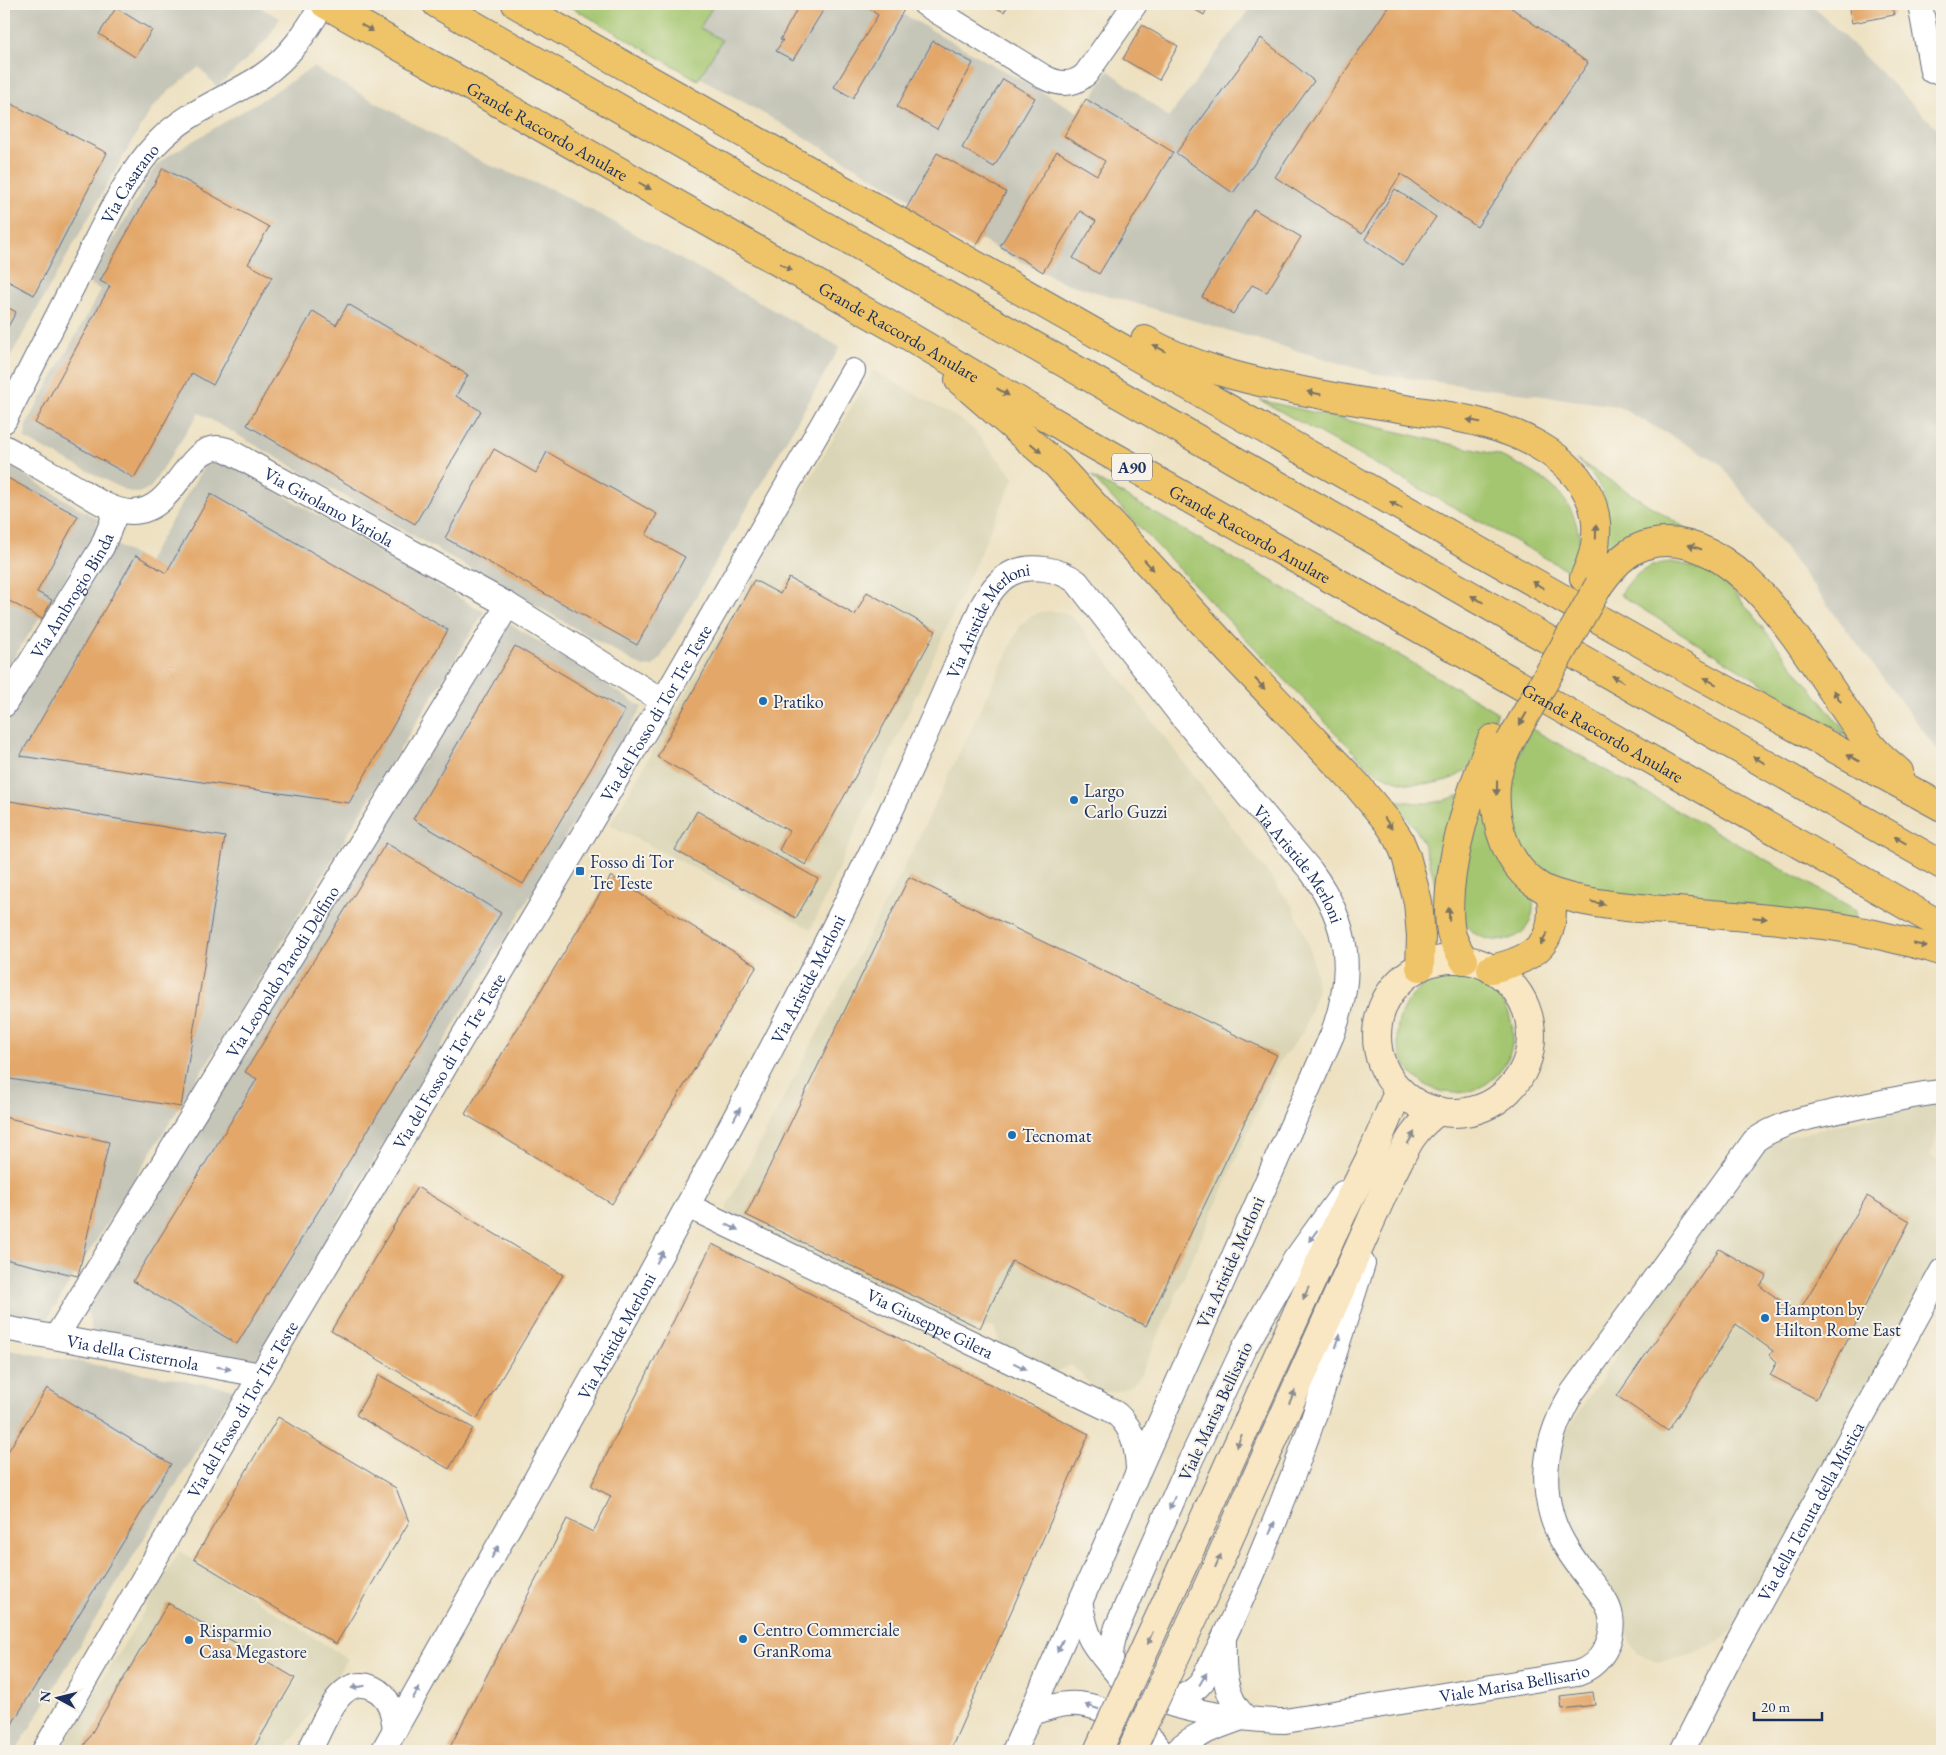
<svg xmlns="http://www.w3.org/2000/svg" width="1946" height="1755" viewBox="0 0 1946 1755" font-family="'EB Garamond',serif">
	<rect width="100%" height="100%" fill="#f7f3e8"/>
	<filter id="ink" filterUnits="userSpaceOnUse"><feTurbulence type="fractalNoise" baseFrequency=".02" numOctaves="2"/><feDisplacementMap in="SourceGraphic" scale="10" xChannelSelector="R" yChannelSelector="G"/><feConvolveMatrix kernelMatrix="1 2 1 2 8 2 1 2 1" color-interpolation-filters="sRGB"/></filter>
	<filter id="wash" filterUnits="userSpaceOnUse"><feTurbulence type="fractalNoise" baseFrequency=".0096" numOctaves="4" result="noise"/><feDisplacementMap in="SourceGraphic" scale="20" xChannelSelector="R" yChannelSelector="G"/><feGaussianBlur stdDeviation="1.12" result="paint"/><feColorMatrix in="noise" values="0 0 0 0 0 0 0 0 0 0 0 0 0 0 0 0 0 1.4 0 .05"/><feComposite in="paint" operator="in"/></filter>
	<g filter="url(#wash)">
		<rect width="100%" height="100%" fill="#ede1c1"/>
		<!-- built -->
		<g fill="#dad5b6">
			<path d="M873 370 961 420 974 430 1014 478 811 929 610 825Z"/>
			<path d="M1053 611 1065 613 1076 620 1293 907 1307 940 1315 970 1317 992 1303 1032 1278 1064 1140 1377 1132 1385 1118 1391 1107 1392 1094 1388 1071 1365 1053 1373 1001 1348 994 1327 964 1329 728 1216 727 1206 915 846 1020 626 1029 617 1041 612Z"/>
			<path d="M1942 1101V1117L1930 1157 1942 1162V1262L1736 1628 1714 1644 1684 1657 1658 1661 1638 1655 1602 1586 1571 1548 1555 1497 1560 1440 1746 1165 1775 1140Z"/>
			<path d="M180 1551 348 1659 284 1751H60Z"/>
		</g>
		<!-- industrial -->
		<g fill="#c5c5b8">
			<path d="M4 4H254L280 18 267 40 217 87 199 67 169 91 152 108 107 185 4 368Z"/>
			<path d="M570 4H885L1083 115 1108 70 1169 117 1253 4H1811L1942 133V756L1720 463 1617 406 1377 374 1062 282 1002 252 747 104Z"/>
			<path d="M313 67 486 164 551 189 608 219 840 347 660 659 653 666 643 667 199 413 150 488 138 493 127 491 25 439 26 425 101 290 89 283 153 170 166 157 263 99Z"/>
			<path d="M224 461 484 612 245 1002 44 1324 4 1317V719L114 544 147 562 204 466Z"/>
			<path d="M4 463 97 519V530L4 672Z"/>
			<path d="M509 623 642 707 254 1363 92 1331 87 1309Z"/>
			<path d="M4 1349 234 1389 16 1751H4Z"/>
		</g>
		<!-- green -->
		<g fill="#a4c66f" stroke="#607a66">
			<path d="M566 4H714L700 28 722 40 698 80Z"/>
			<path d="M1260 400 1498 455C1532 470 1568 488 1577 527 1579 535 1581 543 1579 550 1577 558 1573 565 1569 571Z"/>
			<path d="M1576 459 1696 535 1602 563C1607 535 1613 508 1597 482 1592 473 1583 466 1576 459Z"/>
			<path d="M1091 476 1497 712C1488 729 1482 748 1471 764 1459 783 1422 787 1401 782 1389 779 1379 773 1369 768Z"/>
			<path d="M1670 562C1694 565 1712 572 1731 588L1851 739 1620 595C1634 574 1645 565 1670 562Z"/>
			<path d="M1530 728 1856 910 1855 920 1606 893 1559 884 1531 863 1513 833 1505 788Z"/>
			<path d="M1459 795 1438 897C1428 854 1424 827 1387 799 1417 803 1431 807 1459 795Z"/>
			<path d="M1482 803 1533 898C1539 956 1464 948 1461 912 1459 883 1474 832 1482 803Z"/>
			<circle cx="1455" cy="1035" r="58"/>
		</g>
		<g id="blocks">
			<!-- building -->
			<g fill="#e3a769">
				<path d="M800 4H827L793 60 776 51 783 40H780Z"/>
				<path d="M863 4H898L905 8 853 98 834 87 878 15Z"/>
				<path d="M989 4H1009L1004 12Z"/>
				<path d="M1185 4H1209L1204 15Z"/>
				<path d="M1390 4H1506L1588 63 1477 227 1401 174 1362 234 1275 177Z"/>
				<path d="M1848 4H1892L1894 15 1852 23Z"/>
				<path d="M116 8 152 30 135 57 99 34Z"/>
				<path d="M1142 25 1178 46 1159 80 1123 59Z"/>
				<path d="M1261 38 1314 81 1233 193 1176 153Z"/>
				<path d="M933 41 973 63 937 129 897 107Z"/>
				<path d="M1003 79 1035 98 994 167 962 148Z"/>
				<path d="M1086 99 1173 152 1099 274 1073 258 1096 221 1080 211 1043 272 1000 246 1057 151 1097 175 1105 161 1064 136Z"/>
				<path d="M4 100 107 153 34 295 4 279Z"/>
				<path d="M937 153 1006 192 974 250 905 211Z"/>
				<path d="M163 168 269 227 248 264 272 277 213 385 192 373 134 478 35 423 110 286 100 281Z"/>
				<path d="M1395 189 1436 217 1403 265 1365 239Z"/>
				<path d="M1254 209 1301 237 1267 292 1252 285 1233 314 1202 297Z"/>
				<path d="M348 304 468 375 456 396 481 411 415 524 247 425 313 311 336 325Z"/>
				<path d="M4 305 16 312 4 334Z"/>
				<path d="M494 449 536 473 547 452 657 514 646 535 685 557 637 645 445 538Z"/>
				<path d="M4 476 78 516 37 592 52 600 42 619 4 598Z"/>
				<path d="M211 494 448 630 349 803 20 756 136 555 166 573Z"/>
				<path d="M789 578 855 615 867 592 936 631 806 865 779 850 789 831 657 757 754 580 780 594Z"/>
				<path d="M515 646 625 711 523 884 413 819Z"/>
				<path d="M4 800 225 837 181 1107 4 1078Z"/>
				<path d="M697 811 818 879 796 918 675 850Z"/>
				<path d="M386 843 501 913 237 1344 133 1281 257 1079 245 1072Z"/>
				<path d="M611 876 757 966 612 1204 465 1114Z"/>
				<path d="M909 877 1277 1055 1146 1326 1012 1261 980 1328 746 1215Z"/>
				<path d="M4 1117 109 1142 78 1276 4 1259Z"/>
				<path d="M417 1187 563 1275 477 1419 331 1331Z"/>
				<path d="M1867 1196 1910 1221 1816 1399 1770 1375 1777 1362 1770 1355 1773 1351 1736 1324 1668 1431 1617 1396 1719 1249 1767 1276 1760 1286 1798 1313Z"/>
				<path d="M712 1244 1089 1434 950 1751H448L567 1519 593 1532 611 1496 591 1486Z"/>
				<path d="M379 1375 473 1428 449 1469 356 1415Z"/>
				<path d="M47 1388 171 1464 4 1737V1458Z"/>
				<path d="M278 1417 396 1488 409 1522 336 1644 194 1559Z"/>
				<path d="M168 1603 295 1678 252 1751H81Z"/>
				<path d="M1593 1692 1595 1705 1562 1709 1560 1696Z"/>
			</g>
		</g>
	</g>
	<g filter="url(#ink)">
		<use href="#blocks" fill-opacity="0" stroke="#646d81" stroke-width="1"/>
		<g fill="none" stroke-linecap="round" stroke-linejoin="round">
			<!-- minor casing -->
			<g stroke="#646d81" stroke-width="26">
				<g id="minor">
					<path d="M925 4 1044 77C1059 85 1073 86 1086 74L1135 4"/>
					<path d="M1920 4 1932 71"/>
					<path id="s1" d="M4 421C31 368 58 315 85 262 106 221 125 177 157 143 186 112 228 98 262 76 290 57 306 32 323 4"/>
					<path id="s2" d="M4 447C26 459 48 472 70 484 89 495 110 512 132 512 179 512 187 435 227 450L508 605 663 701"/>
					<path id="s3" d="M4 705 102 547 113 520 111 508"/>
					<path id="s4" d="M1343 1193 1294 1261 1242 1352 1186 1470 1117 1627C1113 1640 1108 1656 1114 1669 1133 1708 1245 1721 1285 1721L1577 1673C1590 1669 1598 1662 1605 1650 1610 1640 1613 1628 1611 1617 1609 1602 1597 1590 1588 1578 1573 1559 1557 1537 1551 1513 1539 1470 1550 1430 1572 1393L1754 1141C1784 1119 1826 1114 1863 1106 1889 1101 1915 1094 1942 1092"/>
					<path id="s5" d="M688 1206 1111 1410C1132 1423 1137 1446 1138 1469"/>
					<path id="s6" d="M4 1328 261 1375"/>
					<path id="s7" d="M56 1337 508 605"/>
					<path d="M1080 1601C1087 1638 1090 1642 1114 1670"/>
					<path d="M1224 1642C1223 1670 1224 1697 1245 1717"/>
					<path d="M1163 1701C1180 1698 1191 1695 1202 1682 1243 1601 1279 1516 1309 1431 1328 1376 1345 1320 1363 1264"/>
					<path d="M1030 1714C1042 1710 1054 1705 1067 1704 1097 1701 1146 1727 1161 1751"/>
					<path id="s8" d="M44 1751 261 1375 663 701 853 371"/>
					<path d="M309 1751C322 1730 338 1671 373 1688 390 1696 393 1713 395 1730"/>
					<path id="s9" d="M383 1751C553 1447 729 1145 881 832 917 757 949 681 982 606 989 594 997 581 1010 574 1030 563 1060 569 1077 582L1183 718 1311 871C1350 924 1355 974 1332 1035L1014 1751"/>
					<path d="M1176 1751C1194 1734 1217 1727 1239 1719"/>
					<path id="s10" d="M1682 1751 1730 1657 1942 1271"/>
				</g>
			</g>
			<!-- secondary casing -->
			<g stroke="#646d81" stroke-width="30">
				<g id="secondary">
					<circle cx="1454" cy="1036" r="77"/>
					<path d="M1170 1594 1342 1214 1372 1154 1399 1090"/>
					<path d="M1199 1606 1391 1176C1406 1147 1410 1132 1438 1111"/>
				</g>
			</g>
			<!-- motorway casing -->
			<g stroke="#646d81" stroke-width="30">
				<g id="motorway">
					<path id="s11" d="M325 4 907 335 1083 439 1603 732 1942 926"/>
					<path d="M437 4 1942 865"/>
					<path d="M516 4 1655 651 1942 807"/>
					<path d="M1145 340C1189 365 1238 378 1288 388 1325 396 1362 402 1399 408 1428 413 1458 416 1485 424 1560 444 1624 496 1584 578"/>
					<path d="M959 380 1057 465 1230 652 1357 785 1387 821 1399 839 1406 856 1418 902 1421 936 1420 967"/>
					<path d="M1599 585C1616 561 1635 542 1666 542 1755 541 1820 683 1869 743 1877 754 1889 763 1899 772"/>
					<path d="M1510 742C1505 753 1499 765 1497 777 1491 818 1505 868 1544 889 1554 894 1565 896 1576 899 1620 909 1666 909 1711 914 1757 918 1804 921 1850 929 1877 934 1904 941 1931 948L1942 952"/>
					<path d="M1464 960C1459 951 1453 942 1451 932 1448 918 1449 904 1450 890 1455 837 1472 787 1492 739"/>
					<path d="M1491 969C1536 959 1559 942 1550 892"/>
				</g>
			</g>
			<!-- minor -->
			<use href="#minor" stroke="#fff" stroke-width="24"/>
			<!-- secondary -->
			<use href="#secondary" stroke="#f9e7c3" stroke-width="28"/>
			<!-- motorway -->
			<use href="#motorway" stroke="#efc469" stroke-width="28"/>
			<!-- secondary-bridge casing -->
			<g stroke="#646d81" stroke-width="30" stroke-linecap="butt">
				<g id="secondary-bridge">
					<path d="M1098 1751 1170 1594"/>
					<path d="M1131 1751 1199 1606"/>
				</g>
			</g>
			<!-- motorway-bridge casing -->
			<g stroke="#646d81" stroke-width="30" stroke-linecap="butt">
				<path id="motorway-bridge" d="M1510 742 1599 585"/>
			</g>
			<!-- secondary-bridge -->
			<use href="#secondary-bridge" stroke="#f9e7c3" stroke-width="28"/>
			<!-- motorway-bridge -->
			<use href="#motorway-bridge" stroke="#efc469" stroke-width="28"/>
		</g>
		<!-- one-way arrows -->
		<defs><path id="oneway-solid" d="M-6-.8H1V-3.2L6.5 0L1 3.2V.8H-6Z" transform="scale(1.25)"/></defs>
		<g fill="#7a7263">
			<use href="#oneway-solid" transform="translate(367 28) rotate(30)"/>
			<use href="#oneway-solid" transform="translate(645 186) rotate(30)"/>
			<use href="#oneway-solid" transform="translate(786 267) rotate(30)"/>
			<use href="#oneway-solid" transform="translate(1159 348) rotate(-152)"/>
			<use href="#oneway-solid" transform="translate(1003 392) rotate(31)"/>
			<use href="#oneway-solid" transform="translate(1314 393) rotate(-169)"/>
			<use href="#oneway-solid" transform="translate(1474 421) rotate(-169)"/>
			<use href="#oneway-solid" transform="translate(1036 448) rotate(41)"/>
			<use href="#oneway-solid" transform="translate(1396 505) rotate(-150)"/>
			<use href="#oneway-solid" transform="translate(1596 532) rotate(-89)"/>
			<use href="#oneway-solid" transform="translate(1695 547) rotate(-161)"/>
			<use href="#oneway-solid" transform="translate(1149 565) rotate(47)"/>
			<use href="#oneway-solid" transform="translate(1538 585) rotate(-150)"/>
			<use href="#oneway-solid" transform="translate(1477 599) rotate(-150)"/>
			<use href="#oneway-solid" transform="translate(1618 679) rotate(-150)"/>
			<use href="#oneway-solid" transform="translate(1710 681) rotate(-152)"/>
			<use href="#oneway-solid" transform="translate(1260 684) rotate(47)"/>
			<use href="#oneway-solid" transform="translate(1837 696) rotate(-124)"/>
			<use href="#oneway-solid" transform="translate(1523 719) rotate(120)"/>
			<use href="#oneway-solid" transform="translate(1853 758) rotate(-152)"/>
			<use href="#oneway-solid" transform="translate(1759 760) rotate(-150)"/>
			<use href="#oneway-solid" transform="translate(1497 788) rotate(91)"/>
			<use href="#oneway-solid" transform="translate(1388 823) rotate(56)"/>
			<use href="#oneway-solid" transform="translate(1900 840) rotate(-150)"/>
			<use href="#oneway-solid" transform="translate(1598 903) rotate(10)"/>
			<use href="#oneway-solid" transform="translate(1449 914) rotate(-91)"/>
			<use href="#oneway-solid" transform="translate(1760 918) rotate(6)"/>
			<use href="#oneway-solid" transform="translate(1544 939) rotate(119)"/>
			<use href="#oneway-solid" transform="translate(1920 945) rotate(13)"/>
		</g>
		<g fill="#8d97ae">
			<use href="#oneway-solid" transform="translate(737 1114) rotate(-62)"/>
			<use href="#oneway-solid" transform="translate(732 1227) rotate(26)"/>
			<use href="#oneway-solid" transform="translate(1313 1236) rotate(126)"/>
			<use href="#oneway-solid" transform="translate(660 1257) rotate(-61)"/>
			<use href="#oneway-solid" transform="translate(1338 1341) rotate(-72)"/>
			<use href="#oneway-solid" transform="translate(1020 1366) rotate(26)"/>
			<use href="#oneway-solid" transform="translate(224 1368) rotate(10)"/>
			<use href="#oneway-solid" transform="translate(1172 1503) rotate(114)"/>
			<use href="#oneway-solid" transform="translate(1272 1528) rotate(-68)"/>
			<use href="#oneway-solid" transform="translate(495 1552) rotate(-61)"/>
			<use href="#oneway-solid" transform="translate(1060 1646) rotate(114)"/>
			<use href="#oneway-solid" transform="translate(1203 1679) rotate(-59)"/>
			<use href="#oneway-solid" transform="translate(358 1687) rotate(171)"/>
			<use href="#oneway-solid" transform="translate(416 1693) rotate(-61)"/>
			<use href="#oneway-solid" transform="translate(1092 1707) rotate(-162)"/>
		</g>
		<g fill="#8a8b90">
			<use href="#oneway-solid" transform="translate(1411 1138) rotate(-60)"/>
			<use href="#oneway-solid" transform="translate(1306 1293) rotate(114)"/>
			<use href="#oneway-solid" transform="translate(1292 1397) rotate(-66)"/>
			<use href="#oneway-solid" transform="translate(1239 1441) rotate(114)"/>
			<use href="#oneway-solid" transform="translate(1218 1561) rotate(-66)"/>
			<use href="#oneway-solid" transform="translate(1150 1638) rotate(114)"/>
		</g>
	</g>
	<!-- markers -->
	<g fill="#1f6fb2" stroke="#f7f3e8" stroke-width="2">
		<circle cx="763" cy="701" r="5"/>
		<circle cx="1074" cy="800" r="5"/>
		<rect x="575" y="866" width="10" height="10" rx="2.5"/>
		<circle cx="1012" cy="1135" r="5"/>
		<circle cx="1765" cy="1318" r="5"/>
		<circle cx="743" cy="1639" r="5"/>
		<circle cx="189" cy="1640" r="5"/>
	</g>
	<g text-anchor="middle" dominant-baseline="central" stroke-width="4" stroke-linejoin="round" paint-order="stroke">
		<!-- shield labels -->
		<rect fill="#f7f3e8" stroke="#5d6a87" stroke-width="1" x="1112" y="453.5" width="40" height="27" rx="4"/>
		<g font-size="16" font-weight="bold" fill="#1b2f5e">
			<text x="1132" y="467">A90</text>
		</g>
		<!-- street labels -->
		<g font-size="18" fill="#1b2f5e" stroke="#f7f3e8">
			<text stroke="none"><textPath href="#s11" startOffset="256">Grande Raccordo Anulare</textPath></text>
			<text stroke="none"><textPath href="#s1" startOffset="269">Via Casarano</textPath></text>
			<text stroke="none"><textPath href="#s11" startOffset="661">Grande Raccordo Anulare</textPath></text>
			<text stroke="none"><textPath href="#s2" startOffset="382">Via Girolamo Variola</textPath></text>
			<text stroke="none"><textPath href="#s11" startOffset="1066">Grande Raccordo Anulare</textPath></text>
			<text stroke="none"><textPath href="#s3" startOffset="129">Via Ambrogio Binda</textPath></text>
			<text stroke="none"><textPath href="#s9" startOffset="1286">Via Aristide Merloni</textPath></text>
			<text stroke="none"><textPath href="#s8" startOffset="1205">Via del Fosso di Tor Tre Teste</textPath></text>
			<text stroke="none"><textPath href="#s11" startOffset="1471">Grande Raccordo Anulare</textPath></text>
			<text stroke="none"><textPath href="#s9" startOffset="1766">Via Aristide Merloni</textPath></text>
			<text stroke="none"><textPath href="#s7" startOffset="430">Via Leopoldo Parodi Delfino</textPath></text>
			<text stroke="none"><textPath href="#s9" startOffset="881">Via Aristide Merloni</textPath></text>
			<text stroke="none"><textPath href="#s8" startOffset="800">Via del Fosso di Tor Tre Teste</textPath></text>
			<text transform="translate(1230 1262) rotate(-66)">Via Aristide Merloni</text>
			<text stroke="none"><textPath href="#s5" startOffset="269">Via Giuseppe Gilera</textPath></text>
			<text stroke="none"><textPath href="#s9" startOffset="476">Via Aristide Merloni</textPath></text>
			<text stroke="none"><textPath href="#s6" startOffset="131">Via della Cisternola</textPath></text>
			<text stroke="none"><textPath href="#s8" startOffset="395">Via del Fosso di Tor Tre Teste</textPath></text>
			<text transform="translate(1215 1411) rotate(-65)">Viale Marisa Bellisario</text>
			<text stroke="none"><textPath href="#s10" startOffset="272">Via della Tenuta della Mistica</textPath></text>
			<text stroke="none"><textPath href="#s4" startOffset="950">Viale Marisa Bellisario</textPath></text>
		</g>
		<!-- poi labels -->
		<g font-size="18" fill="#1b2f5e" stroke="#f7f3e8" text-anchor="start">
			<text x="773" y="701">Pratiko</text>
			<text x="1084" y="790">Largo<tspan x="1084" dy="21">Carlo Guzzi</tspan></text>
			<text x="590" y="861">Fosso di Tor<tspan x="590" dy="21">Tre Teste</tspan></text>
			<text x="1022" y="1135">Tecnomat</text>
			<text x="1775" y="1308">Hampton by<tspan x="1775" dy="21">Hilton Rome East</tspan></text>
			<text x="753" y="1629">Centro Commerciale<tspan x="753" dy="21">GranRoma</tspan></text>
			<text x="199" y="1630">Risparmio<tspan x="199" dy="21">Casa Megastore</tspan></text>
		</g>
	</g>
	<!-- margin -->
	<rect width="1946" height="1755" fill="none" stroke="#f7f3e8" stroke-width="20"/>
	<!-- north arrow -->
	<g transform="translate(58 1698) rotate(277)" stroke="#f7f3e8" stroke-width="4" paint-order="stroke">
	<path d="M0-4L9 19L0 12L-9 19Z" fill="#1b2f5e"/>
	<text y="-8" font-size="14" font-weight="bold" text-anchor="middle" fill="#1b2f5e">N</text>
	</g>
	<!-- scale -->
	<path d="M1754 1712v8h68v-8" fill="none" stroke="#1b2f5e" stroke-width="2.5"/>
	<text x="1761" y="1712" font-size="15" fill="#1b2f5e" stroke="#f7f3e8" stroke-width="4" paint-order="stroke">20 m</text>
</svg>
